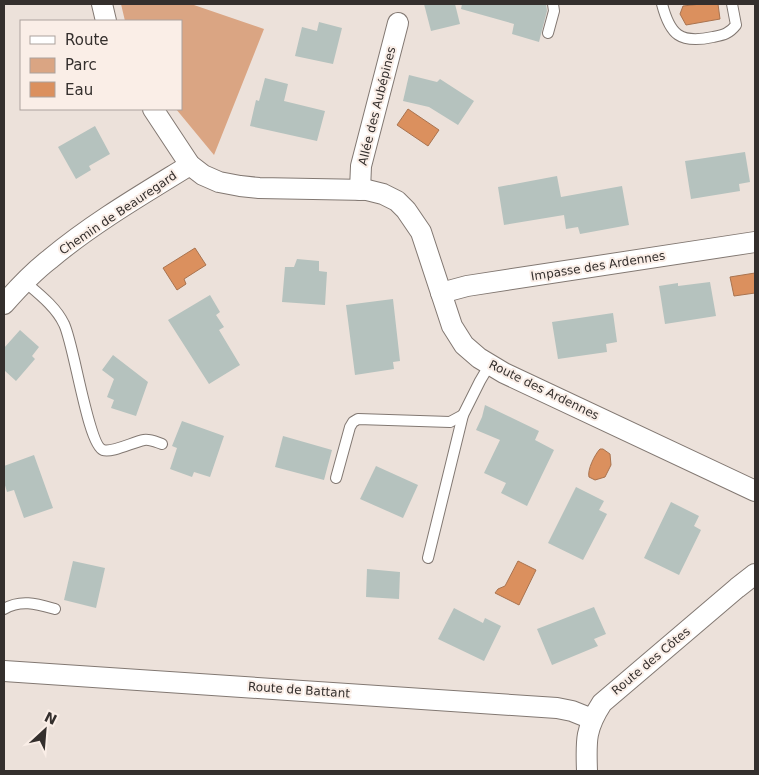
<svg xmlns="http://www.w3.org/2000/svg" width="759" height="775" viewBox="0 0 759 775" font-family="'DejaVu Sans',sans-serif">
	<rect width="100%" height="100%" fill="#ece1da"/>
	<!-- green -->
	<path fill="#daa583" d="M121 4H191L264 29 214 155 176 109H181V21H125Z"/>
	<!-- water -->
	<g fill="#db905e" stroke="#a9734f">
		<path d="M701 4H718L720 19 686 25 680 14 683 6Z"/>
		<path d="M408 109 439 130 428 146 397 125Z"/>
		<path d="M195 248 206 265 184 279 186 284 177 290 163 268Z"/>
		<path d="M755 273V293L734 296 730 277Z"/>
		<path d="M600 449H603L610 454 611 465 605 477 595 480 589 477C587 470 595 454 600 449Z"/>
		<path d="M518 561 536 570 519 605 495 593 498 589 505 586Z"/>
	</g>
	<!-- building -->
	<g fill="#b5c2be">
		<path d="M424 4H455L460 24 431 31Z"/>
		<path d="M462 4H546L547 11 539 42 512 34 514 24 461 9Z"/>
		<path d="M319 22 342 28 333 64 295 56 302 27 317 31Z"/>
		<path d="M409 75 437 82 440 79 474 101 458 125 429 107 403 101Z"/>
		<path d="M265 78 288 84 284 101 325 111 317 141 250 126 256 100 259 101Z"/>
		<path d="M95 126 110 154 89 166 91 170 76 179 58 147Z"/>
		<path d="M745 152 750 182 739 184 740 191 691 199 685 161Z"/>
		<path d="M557 176 561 197 622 186 629 225 580 234 578 227 566 229 564 215 504 225 498 187Z"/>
		<path d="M297 259 319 261V271L327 272 325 305 282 302 285 267H294Z"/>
		<path d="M710 282 716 316 665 324 659 286 678 283V286Z"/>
		<path d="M210 295 220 312 216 315 224 327 219 330 240 365 209 384 168 320Z"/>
		<path d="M393 299 400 361 393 362 394 369 355 375 346 305Z"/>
		<path d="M613 313 617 342 606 344 607 352 558 359 552 322Z"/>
		<path d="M20 330 39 347 32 356 35 359 16 381 4 370V348Z"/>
		<path d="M113 355 148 382 136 416 111 408 114 400 107 397 114 379 102 370Z"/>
		<path d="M485 405 539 431 535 440 554 450 527 506 501 493 506 483 484 473 500 440 476 430 482 417Z"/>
		<path d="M182 421 224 436 210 477 194 472 192 477 170 469 177 448 172 446Z"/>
		<path d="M283 436 332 450 324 480 275 467Z"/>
		<path d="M34 455 53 508 24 518 14 490 7 492 4 482V466Z"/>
		<path d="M376 466 418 485 403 518 360 499Z"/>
		<path d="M576 487 604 501 599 510 607 514 583 560 548 543Z"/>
		<path d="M671 502 699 516 694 526 701 530 679 575 644 558Z"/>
		<path d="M73 561 105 568 96 608 64 600Z"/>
		<path d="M367 569 400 572 399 599 366 597Z"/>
		<path d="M594 607 606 634 594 639 598 646 552 665 537 629Z"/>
		<path d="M454 608 483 623 485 618 501 626 484 661 438 639Z"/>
	</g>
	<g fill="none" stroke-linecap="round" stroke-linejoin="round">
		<!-- lane casing -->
		<g stroke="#827872" stroke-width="12">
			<g id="lane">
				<path d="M662 4C670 35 680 44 713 37 723 35 729 34 736 25L732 4"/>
				<path d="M548 33 554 11 553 4"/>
				<path d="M25 282C39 294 56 307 64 324 74 344 88 445 103 450 112 453 133 442 144 440 150 439 156 442 162 444"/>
				<path d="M336 478 350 427 353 422 358 419 450 422 463 415"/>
				<path d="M428 558 463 415 480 381 490 364"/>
				<path d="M4 609C21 599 37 604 55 609"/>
			</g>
		</g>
		<!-- street casing -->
		<g stroke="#827872" stroke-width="22">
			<g id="street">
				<path d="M102 4 106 21"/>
				<path d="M153 109 190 165 203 175 219 182 240 186 259 188 367 190 383 194 397 201 406 210 421 232 452 326 464 345 479 358 504 373 755 491"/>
				<path d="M360 190 361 166 398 23"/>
				<path d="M441 293 467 286 755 242"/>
				<path d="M4 304C18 288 33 272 50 259 93 223 143 194 190 165"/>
				<path d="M4 671 557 708 572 711 592 719"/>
				<path d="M587 771C586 741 585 729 602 703L737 588 755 574"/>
			</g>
		</g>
		<!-- lane -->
		<use href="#lane" stroke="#fff" stroke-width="10"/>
		<!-- street -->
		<use href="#street" stroke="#fff" stroke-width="20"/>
	</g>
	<g text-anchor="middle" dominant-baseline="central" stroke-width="4" stroke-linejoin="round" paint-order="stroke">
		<!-- street labels -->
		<g font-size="12" fill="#342f2d" stroke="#faeee7">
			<text transform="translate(377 106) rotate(-76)">Allée des Aubépines</text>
			<text transform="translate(118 213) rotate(-34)">Chemin de Beauregard</text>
			<text transform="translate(598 266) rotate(-9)">Impasse des Ardennes</text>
			<text transform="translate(544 390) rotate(26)">Route des Ardennes</text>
			<text transform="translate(651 661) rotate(-40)">Route des Côtes</text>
			<text transform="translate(299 690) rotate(4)">Route de Battant</text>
		</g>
	</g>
	<!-- border -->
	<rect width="759" height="775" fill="none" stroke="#342f2d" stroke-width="10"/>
	<!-- legend -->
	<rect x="20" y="20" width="162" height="90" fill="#faeee7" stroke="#aba29d"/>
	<rect x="30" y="36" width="25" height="8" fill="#ffffff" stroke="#aba29d"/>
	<text x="65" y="45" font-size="15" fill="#342f2d">Route</text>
	<rect x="30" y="58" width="25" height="15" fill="#daa583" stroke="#aba29d"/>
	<text x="65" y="70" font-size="15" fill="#342f2d">Parc</text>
	<rect x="30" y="82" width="25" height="15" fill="#db905e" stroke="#aba29d"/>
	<text x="65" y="95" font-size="15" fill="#342f2d">Eau</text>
	<!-- north arrow -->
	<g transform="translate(45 730) rotate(26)" stroke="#faeee7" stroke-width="4" paint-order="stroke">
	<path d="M0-4L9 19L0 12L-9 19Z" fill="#342f2d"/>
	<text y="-8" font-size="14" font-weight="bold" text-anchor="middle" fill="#342f2d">N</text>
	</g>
</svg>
